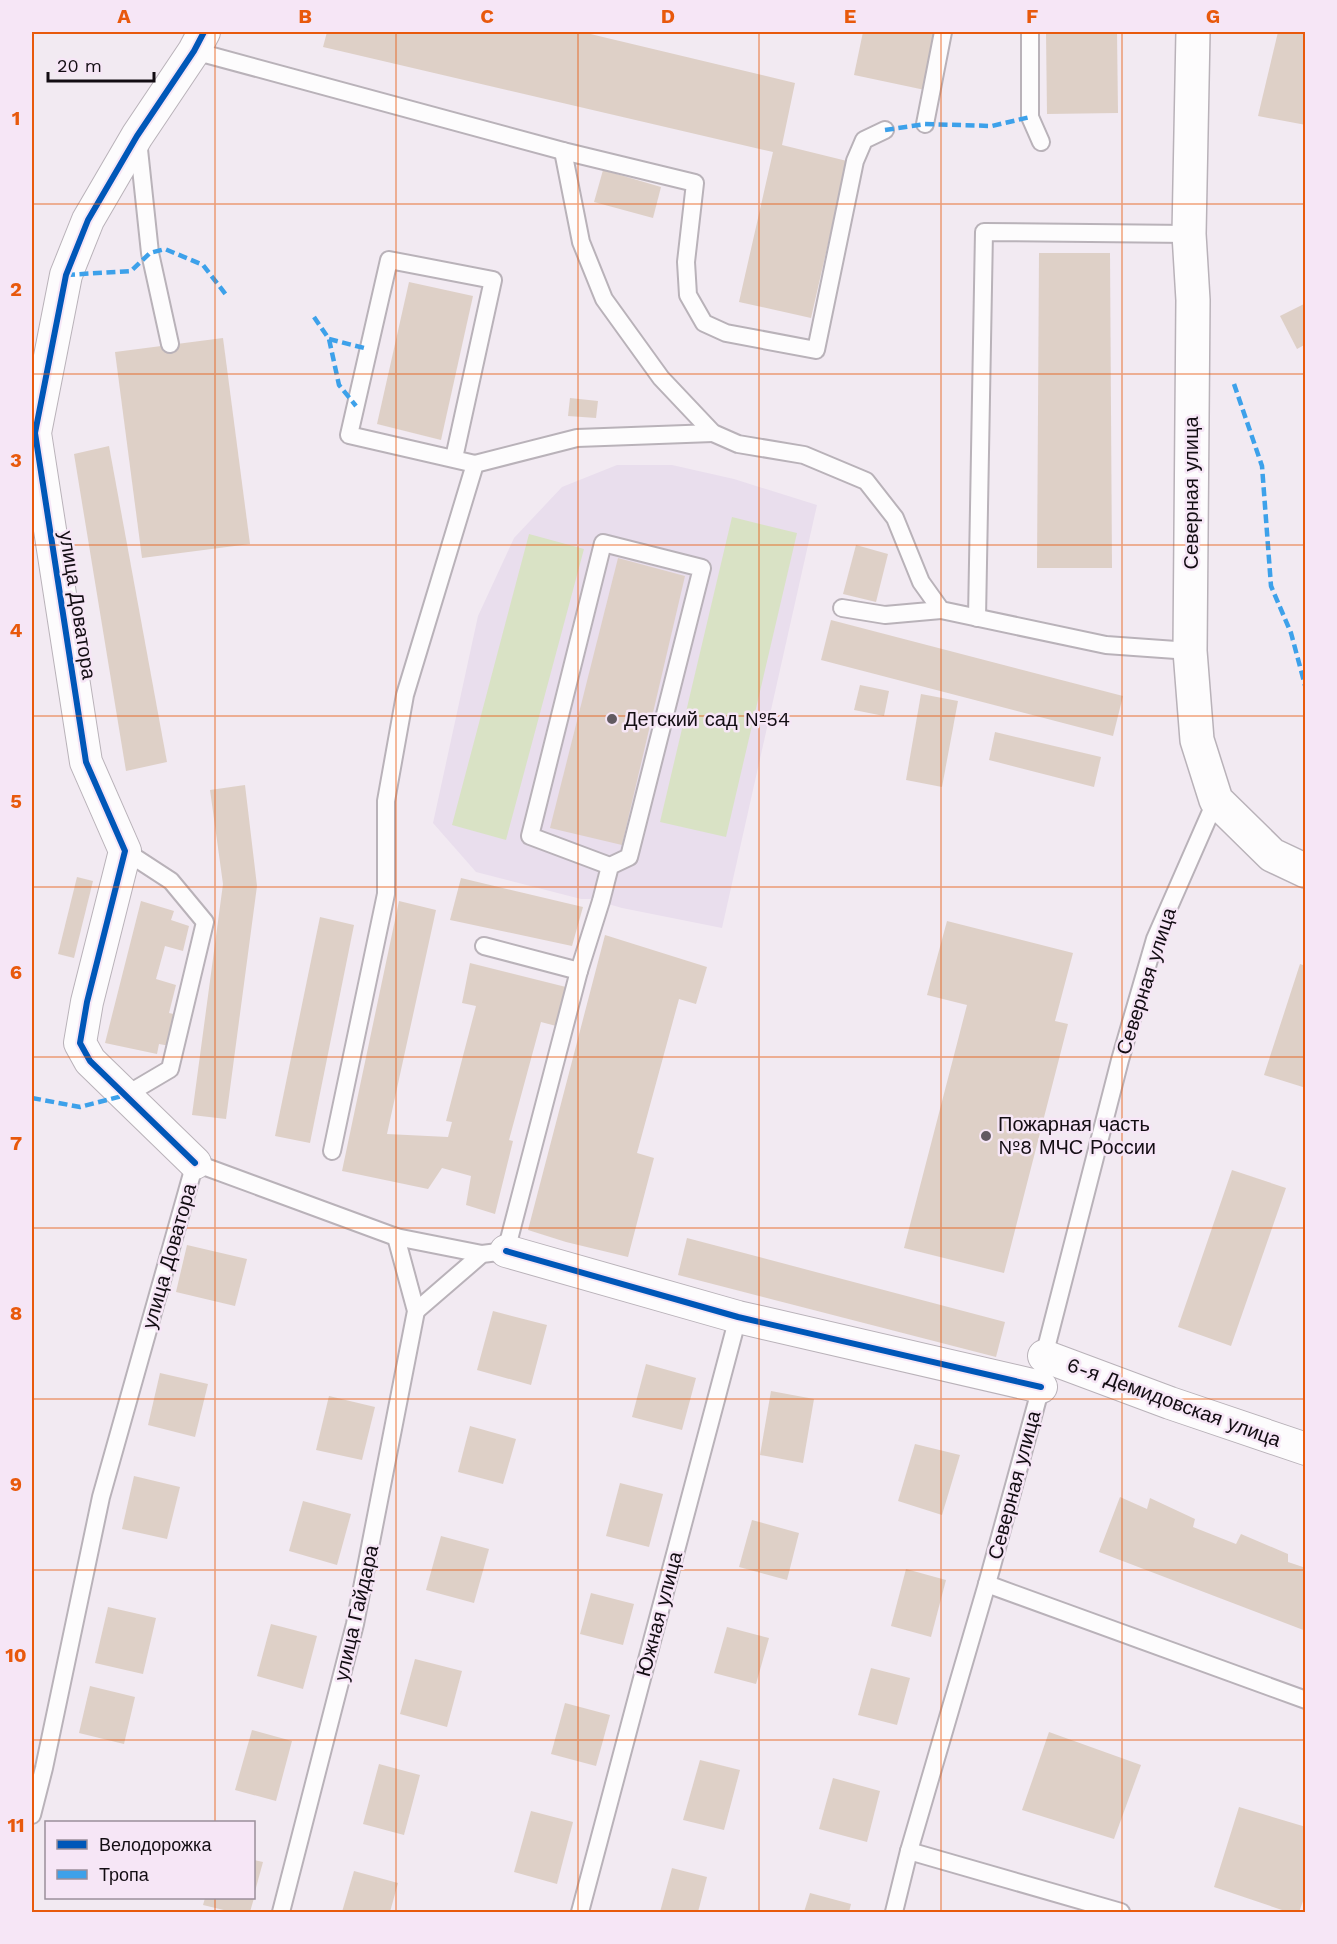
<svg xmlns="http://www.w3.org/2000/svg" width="1337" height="1944" viewBox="0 0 1337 1944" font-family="'Work Sans',sans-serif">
	<rect width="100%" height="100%" fill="#f2eaf2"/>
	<!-- education -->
	<path fill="#e9deed" d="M617 465H672L734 479 817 505 722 928 622 908 591 899H581L476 872 433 823 478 616 514 538 562 487Z"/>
	<!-- green -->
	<g fill="#d9e2c5">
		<path d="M732 517 797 533 726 837 660 822Z"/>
		<path d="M529 534 584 549 506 840 452 825Z"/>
	</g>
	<!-- building -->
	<g fill="#ded0c7">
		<path d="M327 32H582L795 83 782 145 847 161 811 318 739 302 773 152 323 47Z"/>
		<path d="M863 32H936L925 90 854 75Z"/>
		<path d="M1046 32H1117L1118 113 1047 114Z"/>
		<path d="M1278 32H1306V125L1258 116Z"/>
		<path d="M603 170 661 187 653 218 594 202Z"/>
		<path d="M1039 253H1110L1112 568H1037Z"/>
		<path d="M409 282 473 296 441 440 377 424Z"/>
		<path d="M1306 303V344L1297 349 1280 316Z"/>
		<path d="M223 338 250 544 142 558 115 352Z"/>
		<path d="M570 398 598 401 596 418 568 416Z"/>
		<path d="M109 446 167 762 126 771 74 454Z"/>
		<path d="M856 545 888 554 876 602 843 594Z"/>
		<path d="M618 558 685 576 622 845 550 828Z"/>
		<path d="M831 620 1123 696 1113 736 821 660Z"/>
		<path d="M860 685 889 691 884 716 854 710Z"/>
		<path d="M921 694 958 701 942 787 906 780Z"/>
		<path d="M995 732 1101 757 1094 787 989 760Z"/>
		<path d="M245 785 257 886 226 1119 192 1115 223 884 210 790Z"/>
		<path d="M77 877 93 881 74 958 58 954Z"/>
		<path d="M461 878 583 907 572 946 450 920Z"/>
		<path d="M141 901 174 911 171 920 189 926 183 951 165 946 156 979 176 985 169 1013 178 1015 170 1046 159 1044 157 1054 105 1043Z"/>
		<path d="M399 901 436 910 387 1134 448 1137 452 1122 446 1121 476 1006 462 1003 470 963 570 988 560 1027 541 1022 509 1140 513 1141 495 1214 466 1205 471 1176 442 1168 428 1189 342 1171Z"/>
		<path d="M320 917 354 925 310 1143 275 1136Z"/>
		<path d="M947 921 1073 953 1055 1021 1068 1024 1004 1273 904 1248 967 1005 927 995Z"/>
		<path d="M605 935 707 967 696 1004 679 999 637 1153 654 1158 628 1257 566 1242 528 1230Z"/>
		<path d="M1300 964 1306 966V1088L1264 1075Z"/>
		<path d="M1232 1170 1286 1188 1231 1346 1178 1327Z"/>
		<path d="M687 1238 1005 1322 996 1357 678 1275Z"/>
		<path d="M187 1245 247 1259 235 1306 176 1292Z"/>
		<path d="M493 1311 547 1325 531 1385 477 1370Z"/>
		<path d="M646 1364 696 1378 682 1430 632 1417Z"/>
		<path d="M160 1373 208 1384 195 1437 148 1425Z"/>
		<path d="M771 1391 814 1399 803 1463 760 1455Z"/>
		<path d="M329 1396 375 1407 362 1460 316 1450Z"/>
		<path d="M470 1426 516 1439 503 1484 458 1472Z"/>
		<path d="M915 1444 960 1455 942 1515 898 1501Z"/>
		<path d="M134 1476 180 1487 167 1539 122 1529Z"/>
		<path d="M620 1483 663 1494 649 1547 606 1536Z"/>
		<path d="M1120 1497 1147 1509 1150 1498 1195 1519 1193 1527 1236 1544 1241 1534 1288 1554V1562L1306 1568V1631L1099 1552Z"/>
		<path d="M303 1501 351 1514 337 1565 289 1551Z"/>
		<path d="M752 1520 799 1533 787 1580 739 1567Z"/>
		<path d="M441 1536 489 1549 474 1603 426 1590Z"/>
		<path d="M906 1569 946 1580 931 1637 891 1626Z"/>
		<path d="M591 1593 634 1604 623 1645 580 1634Z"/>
		<path d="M108 1607 156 1618 143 1674 95 1663Z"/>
		<path d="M271 1624 317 1636 303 1689 257 1676Z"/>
		<path d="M727 1627 769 1638 756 1684 714 1673Z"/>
		<path d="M415 1659 462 1671 447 1727 400 1714Z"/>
		<path d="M871 1668 910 1678 897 1725 858 1715Z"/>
		<path d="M90 1686 135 1697 124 1744 79 1733Z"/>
		<path d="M565 1703 610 1715 596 1766 551 1754Z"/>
		<path d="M252 1730 292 1741 276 1801 235 1790Z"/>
		<path d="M1049 1732 1141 1765 1114 1839 1022 1810Z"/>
		<path d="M700 1760 740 1770 724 1830 683 1820Z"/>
		<path d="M379 1764 420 1775 404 1835 363 1824Z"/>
		<path d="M833 1778 880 1791 867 1842 819 1829Z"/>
		<path d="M1239 1807 1306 1827V1893L1299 1912H1288L1214 1887Z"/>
		<path d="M531 1811 573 1822 557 1884 514 1872Z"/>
		<path d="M254 1860 263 1862 254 1895Z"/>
		<path d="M672 1868 707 1877 698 1912H660Z"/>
		<path d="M354 1871 398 1883 390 1912H342Z"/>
		<path d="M810 1893 851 1904 849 1912H804Z"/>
		<path d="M205 1898H254L250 1912H232L203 1905Z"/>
	</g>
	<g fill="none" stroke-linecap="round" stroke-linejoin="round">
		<!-- lane casing -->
		<g stroke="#b9b2b9" stroke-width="20">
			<g id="lane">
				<path d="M1030 32V117L1041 142"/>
				<path d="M194 51 563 151 695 183 686 262 688 295 704 323 726 333 816 350 855 161 864 140 885 130"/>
				<path d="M925 124 943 32"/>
				<path d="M138 140 150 253 170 344"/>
				<path d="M563 151 581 242 604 299 661 378 713 433 738 444 804 455 866 481 895 518 921 582 941 610 1106 645 1190 651"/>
				<path d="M454 458 493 280 389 260 349 435 475 464"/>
				<path d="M842 608 885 615 941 610"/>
				<path d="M977 618 984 232 1189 234"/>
				<path d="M125 851 171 881 205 922 170 1069 126 1095"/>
				<path d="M579 971 601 901 610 866 629 857 702 568 603 543 530 836 610 866"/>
				<path d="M332 1151 386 894V801L405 695 475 464 577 438 713 433"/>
				<path d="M416 1311 482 1254 506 1251 579 971 484 946"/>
				<path d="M987 1584 1306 1700"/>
				<path d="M32 1815 44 1768 101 1497 195 1163 396 1237 482 1254"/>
				<path d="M909 1851 1121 1912"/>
				<path d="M281 1912 355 1624 416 1311 396 1237"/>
				<path d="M580 1912 738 1317"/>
				<path d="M894 1912 909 1851 987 1584 1041 1387 1044 1356 1120 1060 1155 939 1216 800"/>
			</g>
		</g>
		<!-- street casing -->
		<g stroke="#b9b2b9" stroke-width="34">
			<g id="street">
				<path d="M195 1163 90 1061 80 1043 87 1002 125 851 86 762 35 433 66 275 88 220 137 136 194 51 204 32"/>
				<path d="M506 1251 738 1317 1041 1387"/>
				<path d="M1044 1356 1170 1403 1306 1449"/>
			</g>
		</g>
		<!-- secondary casing -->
		<g stroke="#b9b2b9" stroke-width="36">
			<path id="secondary" d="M1193 32 1189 234 1193 300 1190 651 1197 740 1216 800 1272 855 1306 871"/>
		</g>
		<!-- lane -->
		<use href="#lane" stroke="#fdfcfd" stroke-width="16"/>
		<!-- street -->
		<use href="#street" stroke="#fdfcfd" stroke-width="32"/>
		<!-- secondary -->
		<use href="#secondary" stroke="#fdfcfd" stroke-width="33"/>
		<!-- quiet -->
		<g stroke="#3da1ea" stroke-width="4.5" stroke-dasharray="9 4.5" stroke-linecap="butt">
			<path d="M885 130 925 124 992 126 1030 117"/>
			<path d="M66 275 131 271 150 253 165 249 203 265 227 296"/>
			<path d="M314 317 329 339 339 385 356 406"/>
			<path d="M329 339 368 349"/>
			<path d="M1234 384 1262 466 1271 586 1291 633 1306 689"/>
			<path d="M32 1098 80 1107 126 1095"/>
		</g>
		<!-- cycleway casing -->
		<g stroke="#f6e6f6" stroke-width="10">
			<g id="cycleway">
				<path d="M195 1163 90 1061 80 1043 87 1002 125 851 86 762 35 433 66 275 88 220 137 136 194 51 204 32"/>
				<path d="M506 1251 738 1317 1041 1387"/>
			</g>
		</g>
		<!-- cycleway -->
		<use href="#cycleway" stroke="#0057b8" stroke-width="6"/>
	</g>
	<!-- grid -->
	<path fill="none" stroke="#e8590c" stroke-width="1.5" stroke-opacity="0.55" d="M215 32V1822M396 32V1912M578 32V1912M759 32V1912M941 32V1912M1122 32V1912M32 204H1306M32 374H1306M32 545H1306M32 716H1306M32 887H1306M32 1057H1306M32 1228H1306M32 1399H1306M32 1570H1306M32 1740H1306M215 1898V1912"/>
	<!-- markers -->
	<g fill="#615a61" stroke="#f6e6f6" stroke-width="2">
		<circle cx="612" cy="719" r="6"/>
		<circle cx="986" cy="1136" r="6"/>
	</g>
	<g text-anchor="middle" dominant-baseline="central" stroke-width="5" stroke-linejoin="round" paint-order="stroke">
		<!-- street labels -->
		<g font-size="20" fill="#130d13" stroke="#f6e6f6">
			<text transform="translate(1191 493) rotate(-90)">Северная улица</text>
			<text transform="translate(78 605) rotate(81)">улица Доватора</text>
			<text transform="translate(1146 981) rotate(-72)">Северная улица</text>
			<text transform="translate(169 1256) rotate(-74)">улица Доватора</text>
			<text transform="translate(1174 1402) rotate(20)">6-я Демидовская улица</text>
			<text transform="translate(1014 1485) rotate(-75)">Северная улица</text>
			<text transform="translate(356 1613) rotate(-77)">улица Гайдара</text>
			<text transform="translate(659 1614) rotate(-75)">Южная улица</text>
		</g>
		<!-- poi labels -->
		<g font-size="20" fill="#130d13" stroke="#f6e6f6" text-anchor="start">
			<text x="624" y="719">Детский сад №54</text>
			<text x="998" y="1124">Пожарная часть<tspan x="998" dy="23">№8 МЧС России</tspan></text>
		</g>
	</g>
	<!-- border -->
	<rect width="1337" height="1944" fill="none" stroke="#f6e6f6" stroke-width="66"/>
	<!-- legend -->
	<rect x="45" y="1821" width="210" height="78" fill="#f6e6f6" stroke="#9b8f9b" stroke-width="1.5"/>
	<rect x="57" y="1840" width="30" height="9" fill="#0057b8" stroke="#9b8f9b" stroke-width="1.5"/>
	<text x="99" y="1851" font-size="18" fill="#130d13">Велодорожка</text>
	<rect x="57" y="1870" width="30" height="9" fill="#3da1ea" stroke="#9b8f9b" stroke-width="1.5"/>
	<text x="99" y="1881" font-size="18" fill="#130d13">Тропа</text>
	<!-- scale -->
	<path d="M48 72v9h106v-9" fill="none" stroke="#130d13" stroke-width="3"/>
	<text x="57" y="72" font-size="18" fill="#130d13" stroke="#f6e6f6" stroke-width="4.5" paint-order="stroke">20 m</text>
	<rect x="33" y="33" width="1271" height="1878" fill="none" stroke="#e8590c" stroke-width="2"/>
	<g font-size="20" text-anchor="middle" font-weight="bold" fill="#e8590c">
		<text x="124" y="23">A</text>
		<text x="305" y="23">B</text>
		<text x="487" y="23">C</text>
		<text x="668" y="23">D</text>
		<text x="850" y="23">E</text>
		<text x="1032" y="23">F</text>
		<text x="1213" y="23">G</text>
		<text x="16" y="125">1</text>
		<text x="16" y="296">2</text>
		<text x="16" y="467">3</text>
		<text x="16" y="637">4</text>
		<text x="16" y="808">5</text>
		<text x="16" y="979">6</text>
		<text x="16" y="1150">7</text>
		<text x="16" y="1320">8</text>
		<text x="16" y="1491">9</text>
		<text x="16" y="1662">10</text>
		<text x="16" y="1832">11</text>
	</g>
</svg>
